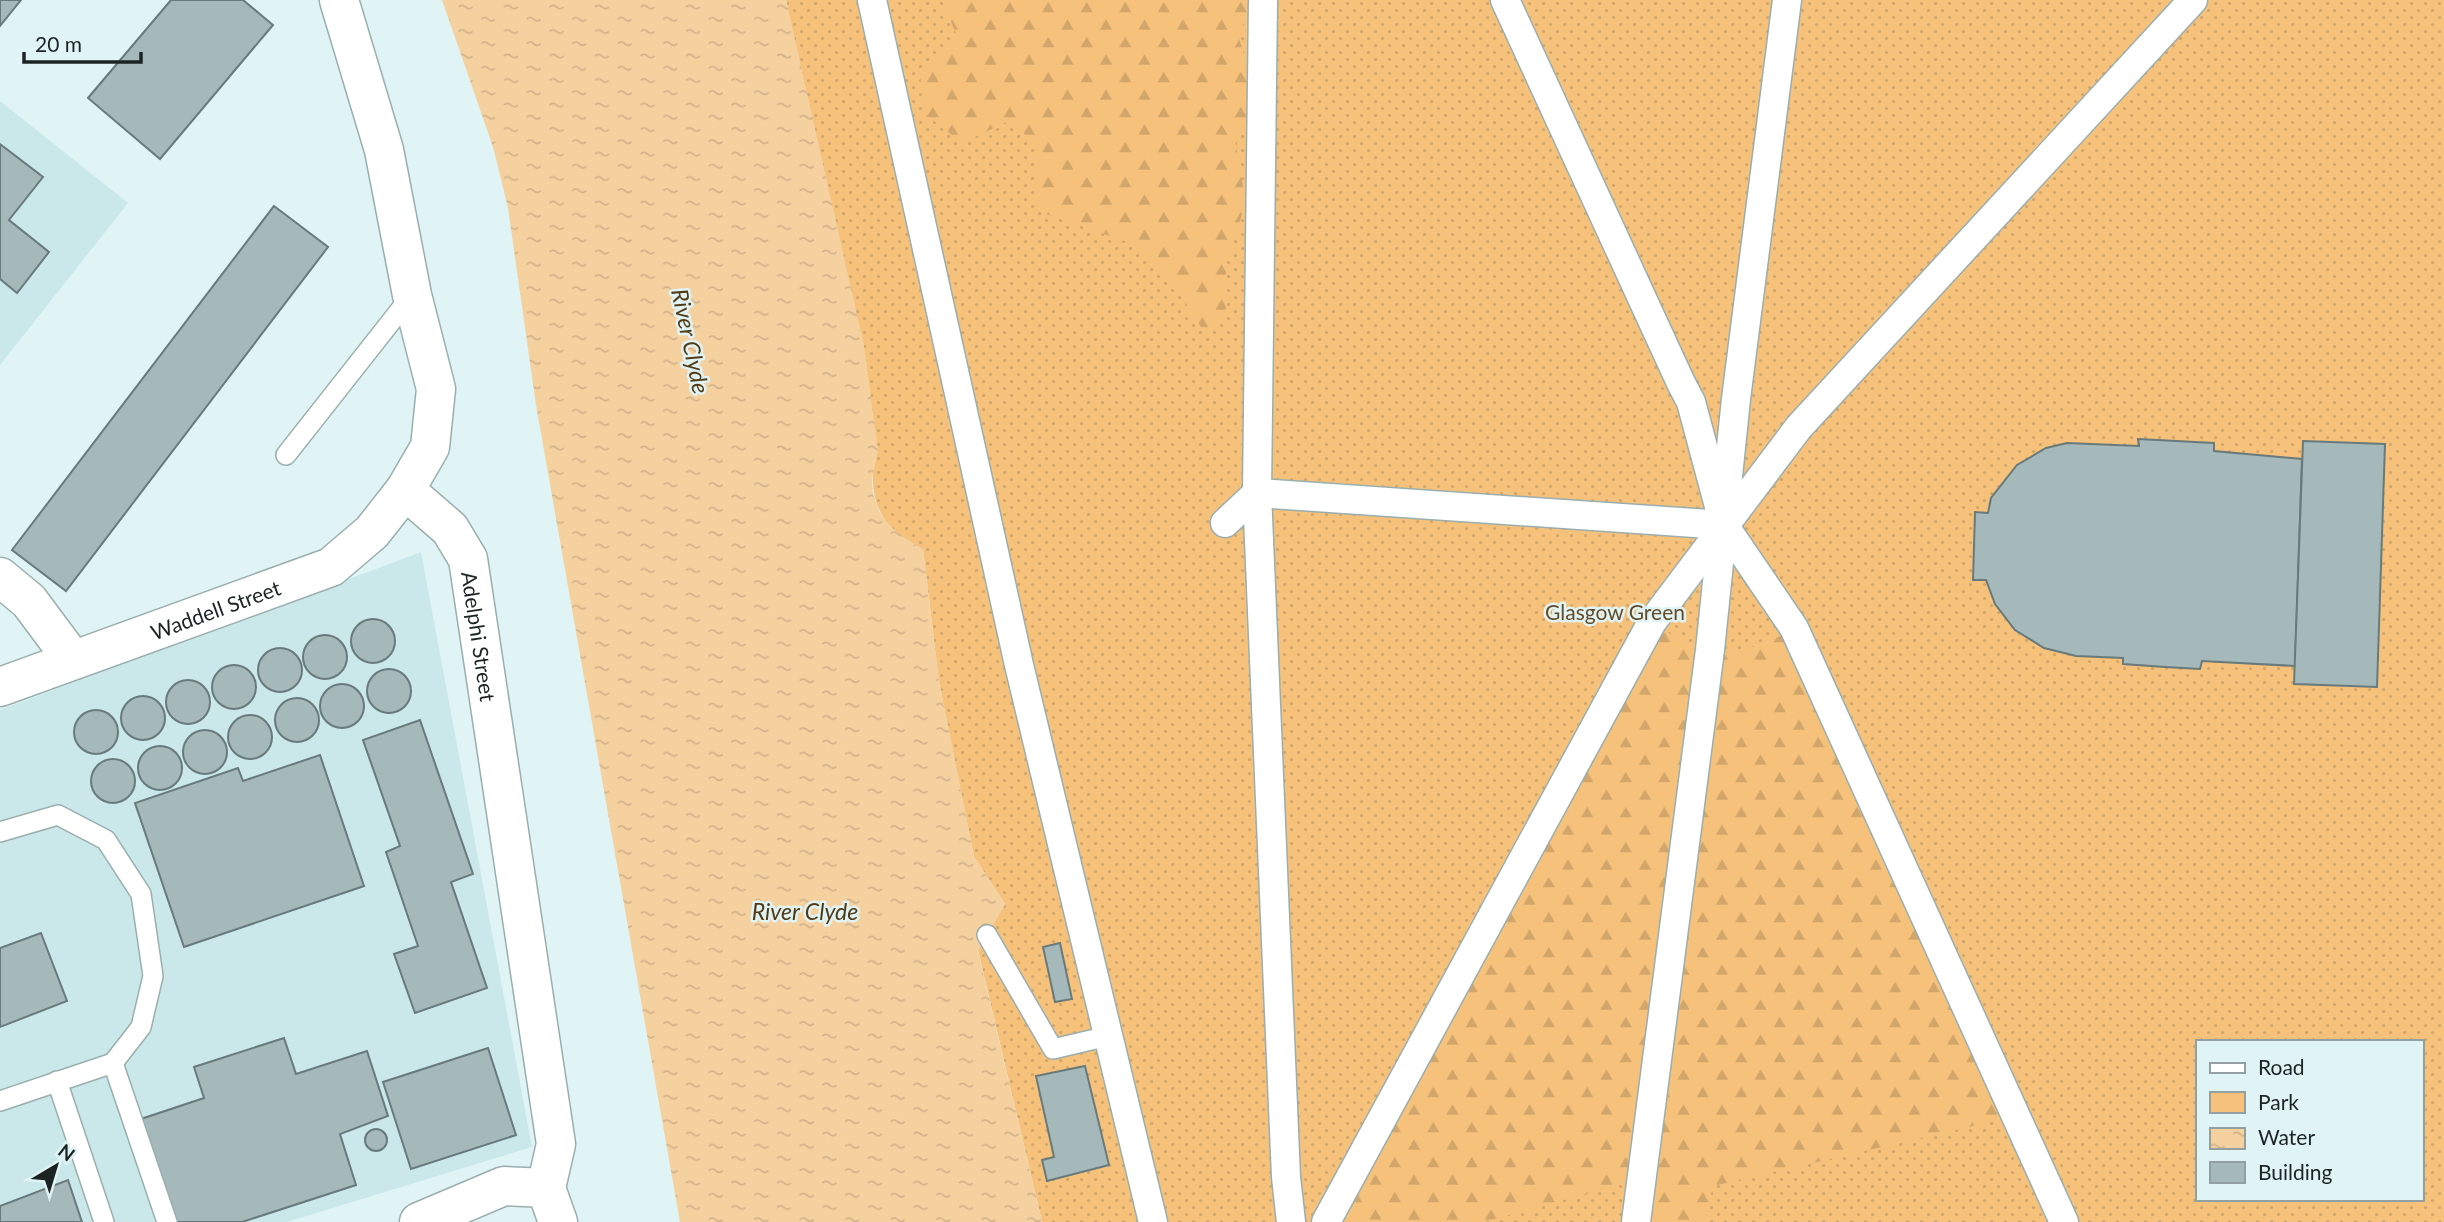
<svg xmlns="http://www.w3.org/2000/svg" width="2444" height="1222" viewBox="0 0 2444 1222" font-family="Lato,sans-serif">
	<defs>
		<pattern id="green-dots" width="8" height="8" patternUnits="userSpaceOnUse" patternTransform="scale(1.75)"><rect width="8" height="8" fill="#f6c27b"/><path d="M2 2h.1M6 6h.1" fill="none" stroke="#d2a66a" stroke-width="1.8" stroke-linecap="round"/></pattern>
		<pattern id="forest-firs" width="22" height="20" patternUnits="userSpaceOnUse" patternTransform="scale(1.75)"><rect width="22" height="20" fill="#f6c27b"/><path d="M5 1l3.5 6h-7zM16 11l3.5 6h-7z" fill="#d2a66a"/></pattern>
		<pattern id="water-ripples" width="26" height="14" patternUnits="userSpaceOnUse" patternTransform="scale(1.75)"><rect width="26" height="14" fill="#f6d1a0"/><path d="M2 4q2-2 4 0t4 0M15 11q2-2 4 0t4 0" fill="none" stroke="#d2b38a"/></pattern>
	</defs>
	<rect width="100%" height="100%" fill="#e0f4f5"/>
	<!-- built -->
	<g fill="#cae8e9">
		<path d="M0 101 128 203 0 365Z"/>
		<path d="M421 552 532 1147 287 1222H0V710Z"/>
	</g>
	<!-- green -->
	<path fill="url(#green-dots)" fill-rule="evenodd" d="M786 0H2444V1222H1042L978 950 1005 904 974 857 939 682 923 549C886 532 868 505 874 465ZM2197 1042H2421V1199H2197Z"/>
	<!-- forest -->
	<g fill="url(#forest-firs)">
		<path d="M942 0H1251L1239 38 1257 99 1235 140 1246 203 1226 262V321L1204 332 1172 281 1127 242 1037 211 1038 148 1011 120 962 143 923 112 920 69 957 36Z"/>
		<path d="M1652 622C1700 657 1744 660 1794 628L2016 1116 1713 1186 1704 1222H1636L1641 1179 1483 1222H1327Z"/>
	</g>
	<!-- water -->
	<path fill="url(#water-ripples)" d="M442 0H786L864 346 878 450 872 480 873 494 880 513 893 529 909 542 923 548 939 682 974 856 1005 904 978 951 1042 1222H680L536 405 508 208 493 147Z"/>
	<!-- building -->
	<g fill="#a6b9ba" stroke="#687a7b" stroke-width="2">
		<path d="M0 0H21L0 26Z"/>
		<path d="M171 0H243L273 25 160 159 88 98Z"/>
		<path d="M0 144 43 177 9 220 49 252 17 293 0 279Z"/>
		<path d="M274 206 328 247 66 591 12 550Z"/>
		<path d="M2138 439 2214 443V451L2302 459 2295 666 2202 661 2200 669 2165 667 2123 664V658L2076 656 2044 648 2015 630 1995 604 1986 580H1973L1975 512 1988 513 1991 498 2017 465 2046 448 2067 443 2139 446Z"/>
		<path d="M2303 441 2385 444 2377 687 2294 684Z"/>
		<circle cx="373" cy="641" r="22"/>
		<circle cx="325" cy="657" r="22"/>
		<circle cx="280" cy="670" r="22"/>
		<circle cx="234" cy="687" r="22"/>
		<circle cx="389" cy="691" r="22"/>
		<circle cx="188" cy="702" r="22"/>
		<circle cx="342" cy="706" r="22"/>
		<circle cx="143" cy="718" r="22"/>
		<circle cx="297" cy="720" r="22"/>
		<circle cx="96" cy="732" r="22"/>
		<circle cx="250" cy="737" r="22"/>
		<path d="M420 720 473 874 451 882 487 988 415 1013 394 954 418 946 386 852 400 846 363 740Z"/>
		<circle cx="205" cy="752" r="22"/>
		<circle cx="160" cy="768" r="22"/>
		<path d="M320 755 364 886 184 947 135 803 238 768 243 781Z"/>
		<circle cx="113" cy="781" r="22"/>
		<path d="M41 933 67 1001 0 1027V948Z"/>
		<path d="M1060 943 1072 999 1055 1002 1043 947Z"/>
		<path d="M284 1038 296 1074 367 1051 388 1116 340 1134 356 1185 242 1222H175L141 1119 204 1098 194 1067Z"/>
		<path d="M488 1048 516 1135 411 1169 383 1082Z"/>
		<path d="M1085 1066 1109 1165 1047 1181 1042 1160 1054 1157 1036 1076Z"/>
		<circle cx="376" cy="1140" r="11"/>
		<path d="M68 1180 82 1222H0V1206Z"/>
	</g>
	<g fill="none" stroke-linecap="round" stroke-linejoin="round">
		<!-- service casing -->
		<g stroke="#9aaeae" stroke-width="22">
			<g id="service">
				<path d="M286 455 412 295"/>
				<path d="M0 832 58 815 106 840 141 894 153 976 141 1027 113 1063 0 1101"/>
				<path d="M987 935 1053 1049 1108 1036"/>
				<path d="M113 1063 167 1222"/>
				<path d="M57 1081 104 1222"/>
			</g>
		</g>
		<!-- pedestrian casing -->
		<g stroke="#9aaeae" stroke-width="31">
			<g id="pedestrian">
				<path d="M872 0 1019 665 1153 1222"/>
				<path d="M1263 0 1257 493 1286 1177 1291 1222"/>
				<path d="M1505 0 1681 383 1691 402 1724 525 1794 628 2064 1222"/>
				<path d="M1225 523 1257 493 1724 525"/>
				<path d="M1326 1222 1652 622 1799 427 2193 0"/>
				<path d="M1636 1222 1710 650 1736 399 1787 0"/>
			</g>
		</g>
		<!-- minor casing -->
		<g stroke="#9aaeae" stroke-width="41">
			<g id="minor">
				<path id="s1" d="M339 0 384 150 412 295 436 389 430 447 405 490 450 529 468 559 556 1144 546 1188"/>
				<path d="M0 577 29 601 73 660"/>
				<path id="s2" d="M0 687 331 567 372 532 405 490"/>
				<path d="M419 1222 504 1186 546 1188 558 1222"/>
			</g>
		</g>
		<!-- service -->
		<use href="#service" stroke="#fff" stroke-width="19"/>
		<!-- pedestrian -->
		<use href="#pedestrian" stroke="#fff" stroke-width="28"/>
		<!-- minor -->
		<use href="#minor" stroke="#fff" stroke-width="38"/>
	</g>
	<g text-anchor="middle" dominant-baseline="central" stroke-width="5" stroke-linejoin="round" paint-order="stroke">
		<!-- street labels -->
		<g font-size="21" fill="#1c2323" stroke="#e0f4f5">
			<text stroke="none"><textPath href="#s2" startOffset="229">Waddell Street</textPath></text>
			<text stroke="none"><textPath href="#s1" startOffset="682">Adelphi Street</textPath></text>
		</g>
		<!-- park labels -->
		<g font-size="21" fill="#654b27" stroke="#e0f4f5">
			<text x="1615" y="611">Glasgow Green</text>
		</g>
		<!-- water labels -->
		<g font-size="23" font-style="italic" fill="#523a14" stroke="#e0f4f5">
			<text transform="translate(691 341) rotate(78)">River Clyde</text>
			<text x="805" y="911">River Clyde</text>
		</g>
	</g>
	<!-- legend -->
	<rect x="2196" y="1040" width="228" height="161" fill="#e0f4f5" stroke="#92a0a1" stroke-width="2"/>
	<rect x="2210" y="1063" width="35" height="10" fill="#ffffff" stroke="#92a0a1" stroke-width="2"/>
	<text x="2258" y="1075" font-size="21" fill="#1c2323">Road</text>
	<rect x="2210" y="1092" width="35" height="21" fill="#f6c27b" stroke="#92a0a1" stroke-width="2"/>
	<text x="2258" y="1110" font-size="21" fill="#1c2323">Park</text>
	<rect x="2210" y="1128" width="35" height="21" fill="url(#water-ripples)" stroke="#92a0a1" stroke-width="2"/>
	<text x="2258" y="1145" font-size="21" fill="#1c2323">Water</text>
	<rect x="2210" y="1162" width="35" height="21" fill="#a6b9ba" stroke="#92a0a1" stroke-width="2"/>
	<text x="2258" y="1180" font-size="21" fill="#1c2323">Building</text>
	<!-- north arrow -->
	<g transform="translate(56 1166) rotate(38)" stroke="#e0f4f5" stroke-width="5" paint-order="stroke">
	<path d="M0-5L12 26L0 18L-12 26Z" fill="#1c2323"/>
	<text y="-10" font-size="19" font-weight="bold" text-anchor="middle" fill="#1c2323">N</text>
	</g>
	<!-- scale -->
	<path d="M24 52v10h117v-10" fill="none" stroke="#1c2323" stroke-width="3.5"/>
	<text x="35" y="52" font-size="21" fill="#1c2323" stroke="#e0f4f5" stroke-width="5" paint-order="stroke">20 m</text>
</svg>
